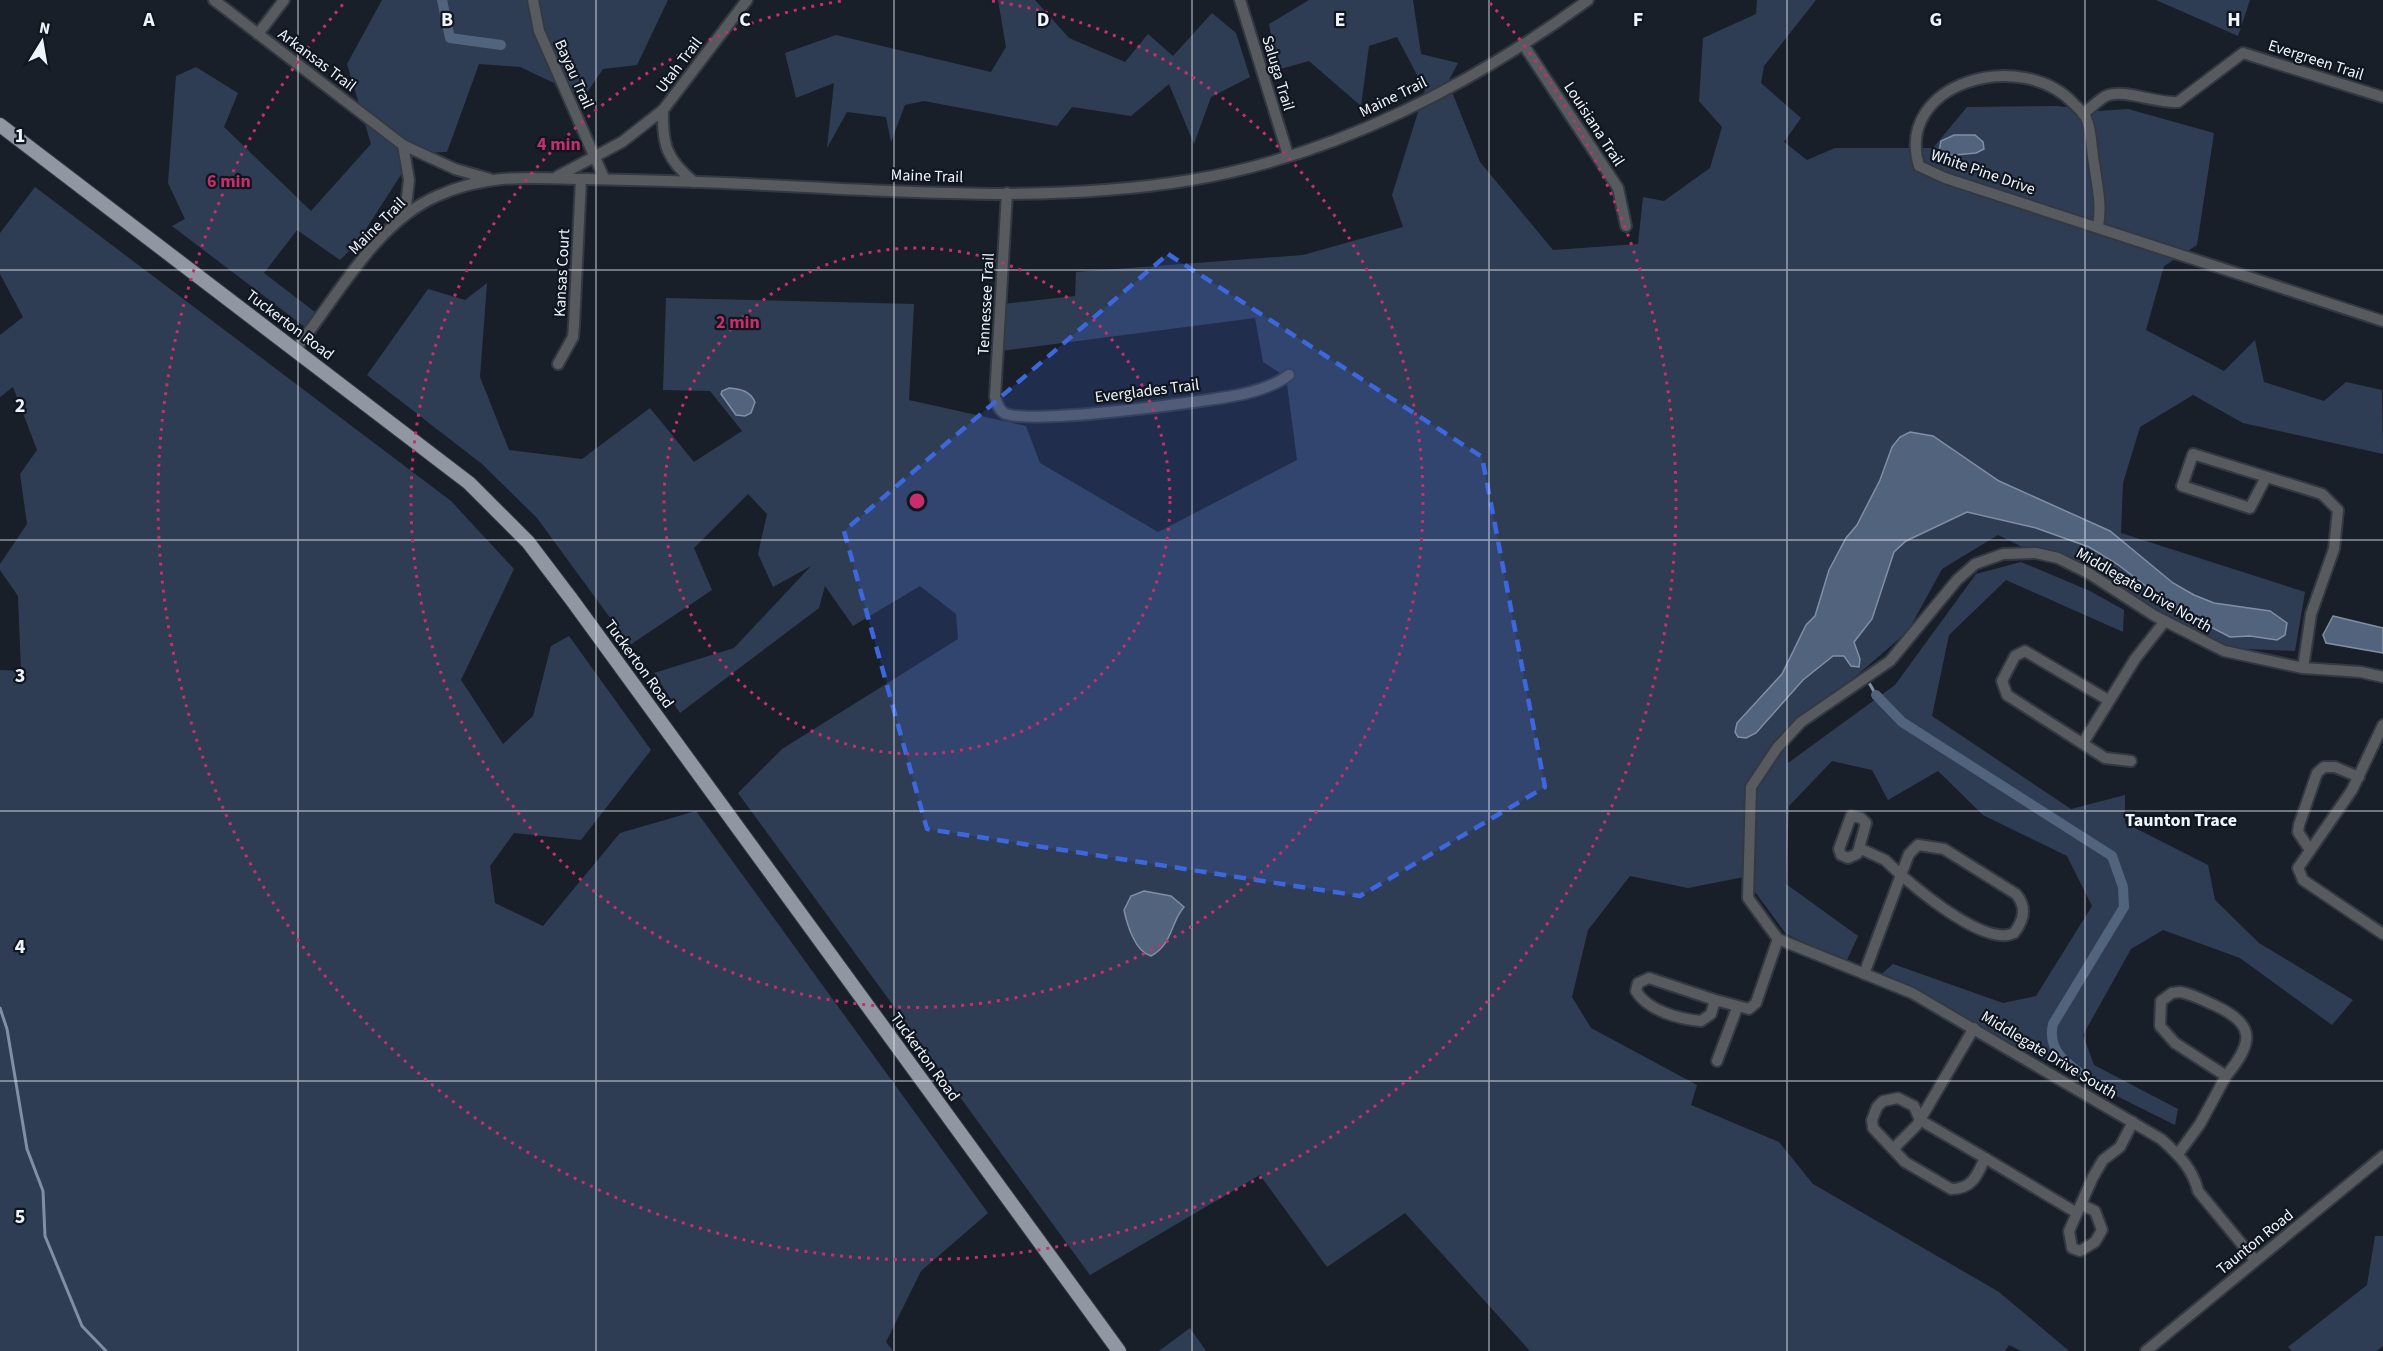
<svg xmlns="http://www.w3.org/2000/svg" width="2383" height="1351" viewBox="0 0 2383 1351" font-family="'Source Sans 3',sans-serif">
	<rect width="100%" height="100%" fill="#191f29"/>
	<!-- green -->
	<g fill="#2f3d54">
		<path d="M382 0H668L637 65 603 69 584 97 520 67 479 64 447 152 415 153 357 243 340 260 297 230 264 273 324 319 314 334 172 226 185 219 168 183 176 76 196 67 238 93 224 127 311 211 371 144 347 64Z"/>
		<path d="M998 0H1035L1069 38 1125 62 1148 34 1173 56 1212 13 1236 33 1250 77 1211 97 1194 144 1169 84 1131 116 1072 107 1057 126 924 101 905 105 891 142 886 117 847 112 827 148 834 83 796 98 785 53 836 35 991 72 1006 47Z"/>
		<path d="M1309 0H1413L1421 54 1458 63 1448 82 1480 162 1553 250 1638 244 1643 197 1664 201 1710 168 1722 127 1699 101 1703 38 1756 14 1757 0H1816L1764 66 1761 83 1801 118 1784 142 1807 160 1835 148H1933L1967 107 2057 106 2098 111 2128 109 2214 133 2197 245 2164 266 2146 330 2224 371 2255 340 2264 382 2324 401 2346 382 2382 390 2383 454 2243 423 2193 395 2140 427 2123 483 2121 533 2305 592 2295 651 2227 648 1998 535 1942 569 1908 631 1787 736 1788 763 1895 685 1976 574 2021 562 2090 591 2124 610 2123 632 2006 580 1949 635 1932 716 2071 809 2125 795V823L2208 865 2215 900 2259 943 2353 1000 2332 1025 2240 958 2163 930 2131 949 2083 1035 2094 1065 2178 1109 2175 1125 1878 977 1893 964 2003 1003 2036 996 2092 906 2067 856 1983 815 1938 771 1888 800 1872 770 1832 761 1789 806 1786 884 1858 936 1846 962 1786 934 1744 877 1688 888 1630 876 1588 930 1572 997 1591 1028 1697 1085 1691 1105 1779 1142 1813 1184 1999 1292 2069 1351H2021L2009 1345 2005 1351H1530L1405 1213 1327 1267 1260 1175 1090 1275 738 793 782 749 958 639 956 614 920 586 853 626 825 586 819 608 680 713 654 673 734 648 811 566 773 587 758 554 767 514 748 494 694 548 712 590 630 645 537 518 482 464 367 375 428 289 465 300 487 283 480 377 509 450 582 459 650 408 694 462 742 431 710 391 663 390 666 298 914 304 909 400 1026 426 1040 463 1158 532 1297 460 1286 377 1263 362 1255 318 1000 351 1003 304 1075 296 1076 272 1303 255 1403 227 1392 195 1425 90 1397 37 1369 46 1361 106 1309 61 1277 70 1269 24Z"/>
		<path d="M2156 0H2250L2238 36Z"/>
		<path d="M35 187 451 501 514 569 461 680 503 744 533 716 551 646 569 636 651 750 581 840 514 833 490 866 495 903 543 926 620 833 696 811 988 1213 921 1271 886 1342 893 1351H0V670L21 671 18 596 0 570V564L27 524 20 474 37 450 13 387 0 397V335L23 317 0 274V233Z"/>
		<path d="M2375 1236H2383V1346L2377 1351H2292L2288 1347 2367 1285Z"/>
		<path d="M1190 1328 1206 1351H1159Z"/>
	</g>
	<!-- water -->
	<g fill="#52637e" stroke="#818fa4" stroke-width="1.5">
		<path d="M1954 135H1975L1983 142 1984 149 1976 153 1945 156 1939 151 1941 141Z"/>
		<path d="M729 388C741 389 750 391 755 402L751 413 745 416 736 415 721 394 722 391Z"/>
		<path d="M1910 432 1933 436 1999 481 2110 531 2173 583 2194 595 2214 603 2270 611 2287 623 2285 635 2277 640 2250 636 2230 637 2176 609 2117 564 2089 547 2036 528 1967 512 1906 541 1894 552 1872 619 1854 642 1860 659 1859 667 1851 666 1844 656H1833L1803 680 1756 733 1746 738 1738 737 1735 732 1737 723 1782 674 1806 625 1815 616 1829 570 1846 538 1857 525 1880 480 1892 447 1900 437Z"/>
		<path d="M2333 616 2383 628V653L2326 643 2323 635Z"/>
		<path d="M1144 891 1171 896 1184 907C1170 923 1173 944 1151 956 1135 952 1127 924 1124 910L1131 896Z"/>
	</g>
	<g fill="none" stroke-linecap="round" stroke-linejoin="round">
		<!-- stream -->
		<g stroke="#818fa4" stroke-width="3">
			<path d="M1868 681 1876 695"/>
			<path d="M0 1008 7 1029 27 1149 43 1191 45 1236 82 1326 106 1351"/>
		</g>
		<!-- canal -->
		<g stroke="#52637e" stroke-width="10">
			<path d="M442 0 450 38 501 45"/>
			<path d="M1876 695 1902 722 2112 856 2123 887 2124 907 2053 1024C2045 1057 2079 1071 2102 1088"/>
		</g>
		<!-- minor casing -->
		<g stroke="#333942" stroke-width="14">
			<g id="minor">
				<path d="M214 0 403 145"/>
				<path d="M533 0 539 31 604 178"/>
				<path d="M1240 0 1288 155"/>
				<path d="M258 34 284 0"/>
				<path d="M1523 44 1618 188 1626 226"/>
				<path d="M663 110C662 145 667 160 694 182"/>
				<path d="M2083 114C2090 109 2098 100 2106 96 2123 88 2157 104 2178 102L2243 53 2383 97"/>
				<path d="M558 176 622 142 663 110 747 0"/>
				<path d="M1007 193 995 397C997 403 998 409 1004 413 1025 426 1211 401 1243 394 1260 390 1276 385 1289 375"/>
				<path d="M405 215 409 180 403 145 455 169 490 179"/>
				<path d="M2098 226C2102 204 2097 185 2094 163 2091 149 2092 130 2086 118 2084 113 2078 108 2074 104 2022 47 1894 82 1919 166L1945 178 2383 321"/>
				<path d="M295 350C336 299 375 223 437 196 488 173 530 178 583 179 630 180 678 181 725 183 879 190 1038 205 1191 180 1334 156 1472 85 1588 0"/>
				<path d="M558 364 573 337 574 325 581 179"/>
				<path d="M2266 477 2250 508 2182 486 2193 454 2322 494 2338 510 2334 549 2311 614 2303 668"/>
				<path d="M2108 700 2025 651 2015 656 2002 681 2007 695 2105 758 2131 761"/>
				<path d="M2383 725 2352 790 2298 868 2303 880 2383 934"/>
				<path d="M2083 743 2135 659 2165 621"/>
				<path d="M1918 845 1944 849 2016 894C2027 907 2024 920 2014 933 1986 947 1922 893 1901 875L1909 854Z"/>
				<path d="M1859 848 1857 854 1848 858 1841 855 1839 849 1851 816 1861 818 1866 823 1859 848 1885 860 1901 875 1864 974"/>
				<path d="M2310 850 2298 832 2299 825 2317 773 2324 767H2335L2359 777"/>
				<path d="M2180 992C2192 994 2203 1000 2214 1005 2256 1024 2254 1042 2226 1076L2175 1043 2160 1026 2161 1001 2172 993Z"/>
				<path d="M1715 1000 1649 978 1638 983 1636 991C1648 1011 1679 1019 1701 1021L1711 1014 1715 1000 1749 1009 1756 1003 1778 939"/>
				<path d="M1717 1061 1737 1008"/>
				<path d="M1898 1098 1914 1106 1920 1120 1985 1158C1977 1176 1972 1189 1951 1189L1905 1162 1873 1128 1872 1120 1877 1107 1883 1101Z"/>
				<path d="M1894 1148 1917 1125 1974 1028"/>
				<path d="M2178 1154 2200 1124 2226 1076"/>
				<path d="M1985 1158 2077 1213"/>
				<path d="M2082 1205 2095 1211 2102 1230 2095 1242 2080 1251 2072 1248 2069 1231 2093 1177 2103 1160 2120 1147 2133 1122"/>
				<path d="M2255 1260 2198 1191C2193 1169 2178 1154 2161 1139L1912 993 1778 939 1748 898 1751 787 1777 748 1801 722 1890 661 1957 580 1975 564 2003 554 2036 553 2058 558 2090 574 2155 616 2224 651 2303 668 2361 672 2383 677"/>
				<path d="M2146 1351 2383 1156"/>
			</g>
		</g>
		<!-- major casing -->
		<g stroke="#333942" stroke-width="16">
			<path id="major" d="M0 125 469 483 528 542 572 600 1119 1351"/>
		</g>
		<!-- minor -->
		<use href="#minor" stroke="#575b60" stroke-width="10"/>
		<!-- major -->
		<use href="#major" stroke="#9097a2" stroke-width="14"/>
	</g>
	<!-- marked area -->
	<path fill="#3d67dd" fill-opacity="0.2" stroke="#3d67dd" stroke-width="4.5" stroke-dasharray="12 8" stroke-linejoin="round" d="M1168 254 1482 457 1545 787 1360 896 927 829 844 531Z"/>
	<!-- grid -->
	<path fill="none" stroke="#f0f5fc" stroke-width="1.5" stroke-opacity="0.55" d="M298 0V1351M596 0V1351M894 0V1351M1192 0V1351M1489 0V1351M1787 0V1351M2085 0V1351M0 270H2383M0 540H2383M0 811H2383M0 1081H2383"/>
	<!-- distance rings -->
	<g fill="none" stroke="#c72e6b" stroke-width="3" stroke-dasharray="3 6">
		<circle cx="917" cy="501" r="253"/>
		<path d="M992 1A506 506 0 1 1 842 1"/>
		<path d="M1490 3A759 759 0 1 1 344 3"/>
	</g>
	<g text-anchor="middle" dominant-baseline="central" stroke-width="4.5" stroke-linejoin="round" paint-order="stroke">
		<!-- street labels -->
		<g font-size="16" fill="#f0f5fc" stroke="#10161f">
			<text transform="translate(317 60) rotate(37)">Arkansas Trail</text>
			<text transform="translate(2316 60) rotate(18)">Evergreen Trail</text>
			<text transform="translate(679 65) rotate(-53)">Utah Trail</text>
			<text transform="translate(1278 73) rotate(73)">Saluga Trail</text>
			<text transform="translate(574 74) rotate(66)">Bayau Trail</text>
			<text transform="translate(1393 97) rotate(-26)">Maine Trail</text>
			<text transform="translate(1594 124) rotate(57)">Louisiana Trail</text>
			<text transform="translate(1983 172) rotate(19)">White Pine Drive</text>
			<text transform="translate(927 176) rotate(2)">Maine Trail</text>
			<text transform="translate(377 226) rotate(-45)">Maine Trail</text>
			<text transform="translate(562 273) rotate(-87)">Kansas Court</text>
			<text transform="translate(986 304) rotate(-87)">Tennessee Trail</text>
			<text transform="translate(290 325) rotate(37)">Tuckerton Road</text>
			<text transform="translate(1147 391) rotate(-7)">Everglades Trail</text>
			<text transform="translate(2144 590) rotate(30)">Middlegate Drive North</text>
			<text transform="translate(639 664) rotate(54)">Tuckerton Road</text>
			<text transform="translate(2049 1055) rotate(31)">Middlegate Drive South</text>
			<text transform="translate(925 1057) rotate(54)">Tuckerton Road</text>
			<text transform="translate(2255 1242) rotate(-39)">Taunton Road</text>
		</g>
		<!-- neighbourhood labels -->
		<g font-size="18" font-weight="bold" fill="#f0f5fc" stroke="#10161f">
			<text x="2181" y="820">Taunton Trace</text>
		</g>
	</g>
	<g font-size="20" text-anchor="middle" font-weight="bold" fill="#f0f5fc" stroke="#10161f" stroke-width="4.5" stroke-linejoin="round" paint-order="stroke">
		<text x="149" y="26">A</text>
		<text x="447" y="26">B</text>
		<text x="745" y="26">C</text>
		<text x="1043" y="26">D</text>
		<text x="1340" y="26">E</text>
		<text x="1638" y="26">F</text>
		<text x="1936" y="26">G</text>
		<text x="2234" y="26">H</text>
		<text x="20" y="142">1</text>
		<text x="20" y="412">2</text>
		<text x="20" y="682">3</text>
		<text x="20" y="953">4</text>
		<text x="20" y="1223">5</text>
	</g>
	<circle cx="917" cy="501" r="9" fill="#c72e6b" stroke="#10161f" stroke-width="3"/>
	<g font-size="18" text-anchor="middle" font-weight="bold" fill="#c72e6b" stroke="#10161f" stroke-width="4.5" stroke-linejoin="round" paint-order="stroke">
		<text x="559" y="150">4 min</text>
		<text x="229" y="187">6 min</text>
		<text x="738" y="328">2 min</text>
	</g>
	<!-- north arrow -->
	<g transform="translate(42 42) rotate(11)" stroke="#10161f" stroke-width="4.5" paint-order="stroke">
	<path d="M0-4.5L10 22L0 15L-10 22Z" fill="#f0f5fc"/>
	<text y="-9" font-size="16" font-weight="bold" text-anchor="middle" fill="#f0f5fc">N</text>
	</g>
</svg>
